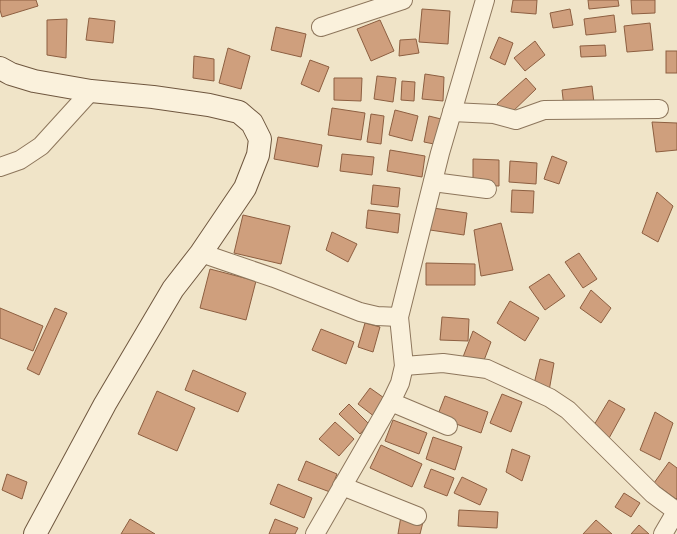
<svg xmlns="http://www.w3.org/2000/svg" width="677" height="534" viewBox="0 0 677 534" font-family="'PT Serif',serif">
	<rect width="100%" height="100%" fill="#f0e4c8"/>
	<!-- building -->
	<g fill="#cf9f7d" stroke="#8d5f41">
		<path d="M0 0H36L38 6 2 17 0 10Z"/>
		<path d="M513 0H537L536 14 511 12Z"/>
		<path d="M588 0H618L619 6 589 9Z"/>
		<path d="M631 0H655V13L632 14Z"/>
		<path d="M422 9 450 11 448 44 419 42Z"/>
		<path d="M570 9 573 25 553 28 550 13Z"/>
		<path d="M614 15 616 32 586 35 584 19Z"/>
		<path d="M89 18 115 21 113 43 86 40Z"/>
		<path d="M67 19 66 58 47 55V20Z"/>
		<path d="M380 20 394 51 371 61 357 29Z"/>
		<path d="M650 23 653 50 627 52 624 26Z"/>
		<path d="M276 27 306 34 301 57 271 50Z"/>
		<path d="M499 37 513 43 505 65 490 58Z"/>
		<path d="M416 39 419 53 399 56 400 40Z"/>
		<path d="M535 41 545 55 525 71 514 58Z"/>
		<path d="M605 45 606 56 581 57 580 46Z"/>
		<path d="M228 48 250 56 241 89 219 83Z"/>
		<rect x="666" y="51" width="11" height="22"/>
		<path d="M194 56 214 59V81L193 78Z"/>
		<path d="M310 60 329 67 319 92 301 84Z"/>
		<path d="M425 74 444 77 443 101 422 99Z"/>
		<path d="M377 76 396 78 393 102 374 99Z"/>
		<path d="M334 78H362L361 101 334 100Z"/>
		<path d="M526 78 536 89 508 116 497 104Z"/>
		<path d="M402 81 415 82 414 101 401 100Z"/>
		<path d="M592 86 594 103 564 107 562 90Z"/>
		<path d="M332 108 365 113 361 140 328 135Z"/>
		<path d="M395 110 418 116 412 141 389 135Z"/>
		<path d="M371 114 384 116 381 144 367 142Z"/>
		<path d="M429 116 445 120 439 145 424 142Z"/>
		<path d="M652 122 677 123V150L656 152Z"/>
		<path d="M278 137 322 145 318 167 274 159Z"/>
		<path d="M390 150 425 156 422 177 387 171Z"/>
		<path d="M342 154 374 157 372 175 340 171Z"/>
		<path d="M552 156 567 162 559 184 544 179Z"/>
		<path d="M473 159 499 160V186L473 185Z"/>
		<path d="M510 161 537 163 536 184 509 182Z"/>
		<path d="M373 185 400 188 398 207 371 204Z"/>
		<path d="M512 190 534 191 533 213 511 212Z"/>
		<path d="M657 192 673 206 658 242 642 233Z"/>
		<path d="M433 208 467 213 464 235 430 230Z"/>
		<path d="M368 210 400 214 398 233 366 228Z"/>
		<path d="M243 215 290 226 281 264 234 253Z"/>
		<path d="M501 223 513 270 481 276 474 230Z"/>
		<path d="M332 232 357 244 348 262 326 250Z"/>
		<path d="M579 253 597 279 583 288 565 262Z"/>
		<path d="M426 263 475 264V285H426Z"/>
		<path d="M210 269 256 281 246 320 200 308Z"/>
		<path d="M549 274 565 296 545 310 529 287Z"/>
		<path d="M591 290 611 308 601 323 580 308Z"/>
		<path d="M510 301 539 318 525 341 497 323Z"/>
		<path d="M0 308 43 326 33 351 0 338Z"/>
		<path d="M55 308 67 313 39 375 27 369Z"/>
		<path d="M442 317 469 319 468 341 440 340Z"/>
		<path d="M365 323 380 327 373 352 358 347Z"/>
		<path d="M321 329 354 342 346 364 312 350Z"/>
		<path d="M473 331 491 342 478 376 458 370Z"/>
		<path d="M540 359 554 363 549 391 534 384Z"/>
		<path d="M193 370 246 393 238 412 185 390Z"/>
		<path d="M370 388 387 400 375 417 358 404Z"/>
		<path d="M157 391 195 408 177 451 138 434Z"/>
		<path d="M502 394 522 402 511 432 490 423Z"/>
		<path d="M445 396 488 412 481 433 437 417Z"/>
		<path d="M609 400 625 409 608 440 591 430Z"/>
		<path d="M349 404 369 424 360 434 339 414Z"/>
		<path d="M655 412 673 423 660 460 640 450Z"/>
		<path d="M393 420 427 433 419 454 385 441Z"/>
		<path d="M335 422 354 439 339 456 319 439Z"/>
		<path d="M433 437 462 447 455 470 426 459Z"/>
		<path d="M381 445 422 464 412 487 370 468Z"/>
		<path d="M512 449 530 456 522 481 506 472Z"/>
		<path d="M306 461 337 474 330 492 298 480Z"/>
		<path d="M669 462 677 468V498L676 499 654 483Z"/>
		<path d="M431 469 454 478 447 496 424 487Z"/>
		<path d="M7 474 27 482 22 499 2 490Z"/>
		<path d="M462 477 487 489 480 505 454 493Z"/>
		<path d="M278 484 312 498 304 518 270 504Z"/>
		<path d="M624 493 640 503 631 517 615 507Z"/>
		<path d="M402 510 423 522 420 534H398Z"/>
		<path d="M459 510 498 512 497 528 458 526Z"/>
		<path d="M130 519 155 534H121Z"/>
		<path d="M275 519 298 528 295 534H269Z"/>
		<path d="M596 520 612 534H583Z"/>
		<path d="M639 525 649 534H631Z"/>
	</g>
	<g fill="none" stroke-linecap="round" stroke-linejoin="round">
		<!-- street casing -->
		<g stroke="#8d765c" stroke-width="20">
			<g id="street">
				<path d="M321 27 403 0"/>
				<path d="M452 112 494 114 516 120 544 110 659 109"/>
				<path d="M0 167 20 160 41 146 91 91"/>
				<path d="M433 182 487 189"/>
				<path d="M201 253 274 278 360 312 377 316 399 317"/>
				<path d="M404 366 443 363 487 369 550 398 568 410 653 494 676 511"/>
				<path d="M391 402 448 426"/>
				<path d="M342 486 417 516"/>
				<path d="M315 534 391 402 400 383 404 366 399 317 440 153 485 0"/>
				<path d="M663 534 677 510"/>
			</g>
		</g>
		<!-- secondary casing -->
		<g stroke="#6f573f" stroke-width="24">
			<path id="secondary" d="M0 68 11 74 34 81 91 91 153 97 209 105 239 112 252 123 260 139 258 155 245 188 201 253 173 289 105 404 35 534"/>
		</g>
		<!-- street -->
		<use href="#street" stroke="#faf1dc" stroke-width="18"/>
		<!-- secondary -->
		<use href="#secondary" stroke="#faf1dc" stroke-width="22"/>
	</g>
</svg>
